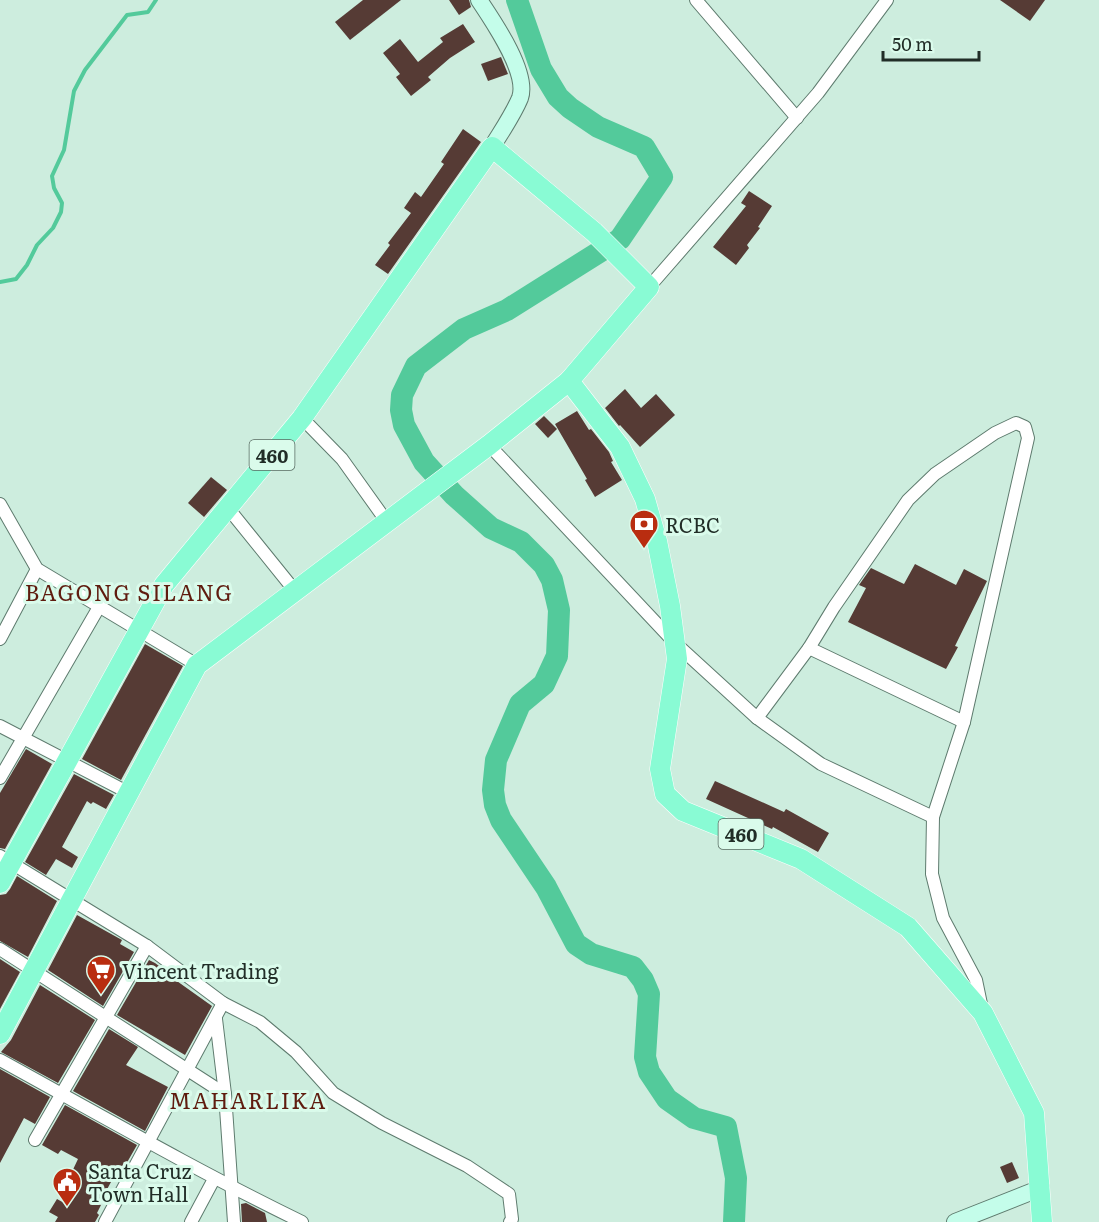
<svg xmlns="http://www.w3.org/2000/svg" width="1099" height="1222" viewBox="0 0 1099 1222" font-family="Literata,serif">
	<rect width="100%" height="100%" fill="#cdedde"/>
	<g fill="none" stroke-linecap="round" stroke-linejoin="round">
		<!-- stream -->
		<path stroke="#53ca9b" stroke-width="4" d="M0 282 16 279 27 265 37 245 53 228 61 212 62 203 54 188 52 176 64 150 74 91 85 70 127 15 148 12 156 0"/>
		<!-- river -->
		<path stroke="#53ca9b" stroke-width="22" d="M517 0 541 69 558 97 570 108 598 127 644 147 662 177 620 239 507 310 464 329 416 366 402 395 401 410 404 425 424 462 454 495 491 528 521 542 544 565 552 580 559 610 557 656 544 684 520 704 496 760 493 790 495 805 501 820 546 887 576 944 591 954 633 967 643 980 649 994 645 1057 649 1072 667 1099 694 1118 726 1127 736 1178 734 1222"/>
	</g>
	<!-- building -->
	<g fill="#563b35">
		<path d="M363 0H401L350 40 335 22Z"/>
		<path d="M449 0H469L471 7 459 15Z"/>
		<path d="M1000 0H1045L1030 21Z"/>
		<path d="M463 24 475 42 450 58 428 77 431 80 411 96 396 77 400 74 383 53 400 39 418 62 443 42 440 38Z"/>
		<path d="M501 57 508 74 488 81 481 64Z"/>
		<path d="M463 129 481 142 388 274 375 265 390 245 388 243 411 213 404 208 415 192 421 197 444 164 441 162Z"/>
		<path d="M749 191 772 206 758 227 760 228 747 245 749 248 736 265 713 247 746 206 741 203Z"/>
		<path d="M625 389 641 408 656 394 675 415 640 447 620 425 619 426 605 408Z"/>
		<path d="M577 411 589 430 591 429 609 452 613 461 611 462 622 480 595 497 585 480 587 479 555 424Z"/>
		<path d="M544 416 557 429 548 438 535 424Z"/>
		<path d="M211 477 227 490 204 517 188 503Z"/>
		<path d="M915 564 956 585 964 569 987 581 955 646 958 647 946 669 848 622 866 588 859 585 871 568 904 584Z"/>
		<path d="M145 644 183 666 121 780 82 759Z"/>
		<path d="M26 749 52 764 5 849 0 848V793Z"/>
		<path d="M74 774 114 795 106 809 93 802 91 804 87 801 62 847 78 857 72 868 56 859 46 875 25 862Z"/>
		<path d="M715 781 784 812 786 809 829 833 818 852 773 827 772 829 706 799Z"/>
		<path d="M17 876 57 901 28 957 0 941V895L6 894 10 889Z"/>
		<path d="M77 915 122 940 120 944 134 952 103 1006 48 970Z"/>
		<path d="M0 959 20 972 0 1009Z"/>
		<path d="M149 960 155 963 175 978 174 979 212 1006 185 1055 117 1015Z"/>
		<path d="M40 985 95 1020 58 1083 1 1052 11 1040Z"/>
		<path d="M109 1029 138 1047 126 1065 168 1087 145 1131 73 1091Z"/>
		<path d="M0 1069 50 1097 35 1124 24 1118 0 1163Z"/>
		<path d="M65 1105 137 1145 121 1173 117 1171 99 1204 101 1205 97 1213 99 1215 95 1222H55L58 1217 49 1212 57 1199 66 1204 77 1182 69 1178 78 1159 61 1150 58 1154 42 1145Z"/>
		<path d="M1012 1162 1019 1178 1007 1183 1000 1167Z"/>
		<path d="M246 1203 265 1213 267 1222H242L241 1204Z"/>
	</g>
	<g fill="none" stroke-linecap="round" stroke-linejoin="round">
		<!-- street casing -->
		<g stroke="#5e7b6e" stroke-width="14">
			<g id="street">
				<path d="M696 0 797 118"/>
				<path d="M649 287 818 93 887 0"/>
				<path d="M302 418 342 459 387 522"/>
				<path d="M489 445 675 643 757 718 809 648 834 607 908 500 935 474 995 433 1016 423 1025 427 1028 438 964 722 933 817 932 874 943 918 976 980 982 1009"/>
				<path d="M0 504 37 569 197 665"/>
				<path d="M228 508 295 591"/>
				<path d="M0 639 37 569"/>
				<path d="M809 648 964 722"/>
				<path d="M757 718 821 764 933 817"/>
				<path d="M0 726 129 793"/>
				<path d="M0 778 99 607"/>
				<path d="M0 856 147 946 223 1003 260 1022 296 1052 333 1093 382 1123 467 1166 509 1194 512 1219 510 1222"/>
				<path d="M0 949 225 1094"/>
				<path d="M216 1019 225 1094 234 1222"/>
				<path d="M0 1060C100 1115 199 1172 302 1222"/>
				<path d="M35 1140 147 946"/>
				<path d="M105 1222 223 1003"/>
				<path d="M191 1222 214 1179"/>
			</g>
		</g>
		<!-- secondary casing -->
		<g stroke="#5e7b6e" stroke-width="18">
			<g id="secondary">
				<path d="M479 0C493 21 529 73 520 98 513 115 501 132 492 147"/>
				<path d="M955 1222 1041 1188"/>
			</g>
		</g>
		<!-- primary casing -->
		<g stroke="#fff" stroke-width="21">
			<g id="primary">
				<path d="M569 381 620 447 645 499 657 541 670 606 677 659 660 769 665 794 683 811 801 859 908 927 983 1013 1034 1113 1042 1222"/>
				<path d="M0 883 164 585 302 418 492 147 594 232 649 287 569 381 489 445 197 665 0 1034"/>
			</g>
		</g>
		<!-- street -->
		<use href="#street" stroke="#fff" stroke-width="12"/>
		<!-- secondary -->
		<use href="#secondary" stroke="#c4fdea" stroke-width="16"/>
		<!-- primary -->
		<use href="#primary" stroke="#89fbd4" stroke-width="20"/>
	</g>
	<!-- icons -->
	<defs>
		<g id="bank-pin" transform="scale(1.5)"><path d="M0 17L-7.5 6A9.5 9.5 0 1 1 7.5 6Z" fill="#b92d10" stroke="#dafbeb"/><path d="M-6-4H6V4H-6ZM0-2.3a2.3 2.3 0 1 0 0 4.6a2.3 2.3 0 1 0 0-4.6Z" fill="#fff"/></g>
		<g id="supermarket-pin" transform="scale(1.5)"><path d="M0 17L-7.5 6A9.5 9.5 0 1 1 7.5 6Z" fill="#b92d10" stroke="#dafbeb"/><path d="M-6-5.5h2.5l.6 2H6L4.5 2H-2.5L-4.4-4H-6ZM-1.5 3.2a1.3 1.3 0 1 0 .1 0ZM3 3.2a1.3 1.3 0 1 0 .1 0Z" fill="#fff"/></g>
		<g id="civic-pin" transform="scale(1.5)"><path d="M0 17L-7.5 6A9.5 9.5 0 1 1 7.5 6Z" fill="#b92d10" stroke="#dafbeb"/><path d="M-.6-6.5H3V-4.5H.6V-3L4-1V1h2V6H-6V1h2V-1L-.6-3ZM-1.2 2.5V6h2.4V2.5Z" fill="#fff"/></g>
	</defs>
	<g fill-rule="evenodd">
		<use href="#bank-pin" x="644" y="524"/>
		<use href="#supermarket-pin" x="101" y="970"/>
		<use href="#civic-pin" x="67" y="1182"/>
	</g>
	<g text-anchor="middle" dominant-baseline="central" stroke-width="6" stroke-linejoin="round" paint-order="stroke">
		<!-- shield labels -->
		<g fill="#dafbeb" stroke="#586b62" stroke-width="1.5">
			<rect x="249.5" y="440" width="45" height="30" rx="4.5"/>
			<rect x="718.5" y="819" width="45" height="30" rx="4.5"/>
		</g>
		<g font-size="18" font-weight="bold" fill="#212d27">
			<text x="272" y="455">460</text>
			<text x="741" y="834">460</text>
		</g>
		<!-- poi labels -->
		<g font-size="20" fill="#212d27" stroke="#dafbeb" text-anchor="start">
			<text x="665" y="524">RCBC</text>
			<text x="122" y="970">Vincent Trading</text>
			<text x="88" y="1170">Santa Cruz<tspan x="88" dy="23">Town Hall</tspan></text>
		</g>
		<!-- quarter labels -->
		<g font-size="22" letter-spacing="1.5" fill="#5f1c0f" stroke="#dafbeb">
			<text x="129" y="591">BAGONG SILANG</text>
			<text x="248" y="1099">MAHARLIKA</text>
		</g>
	</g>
	<!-- scale -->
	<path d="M883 51v9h96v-9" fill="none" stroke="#212d27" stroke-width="3"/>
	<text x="892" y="51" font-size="18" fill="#212d27" stroke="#dafbeb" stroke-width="4.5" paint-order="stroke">50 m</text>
</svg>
